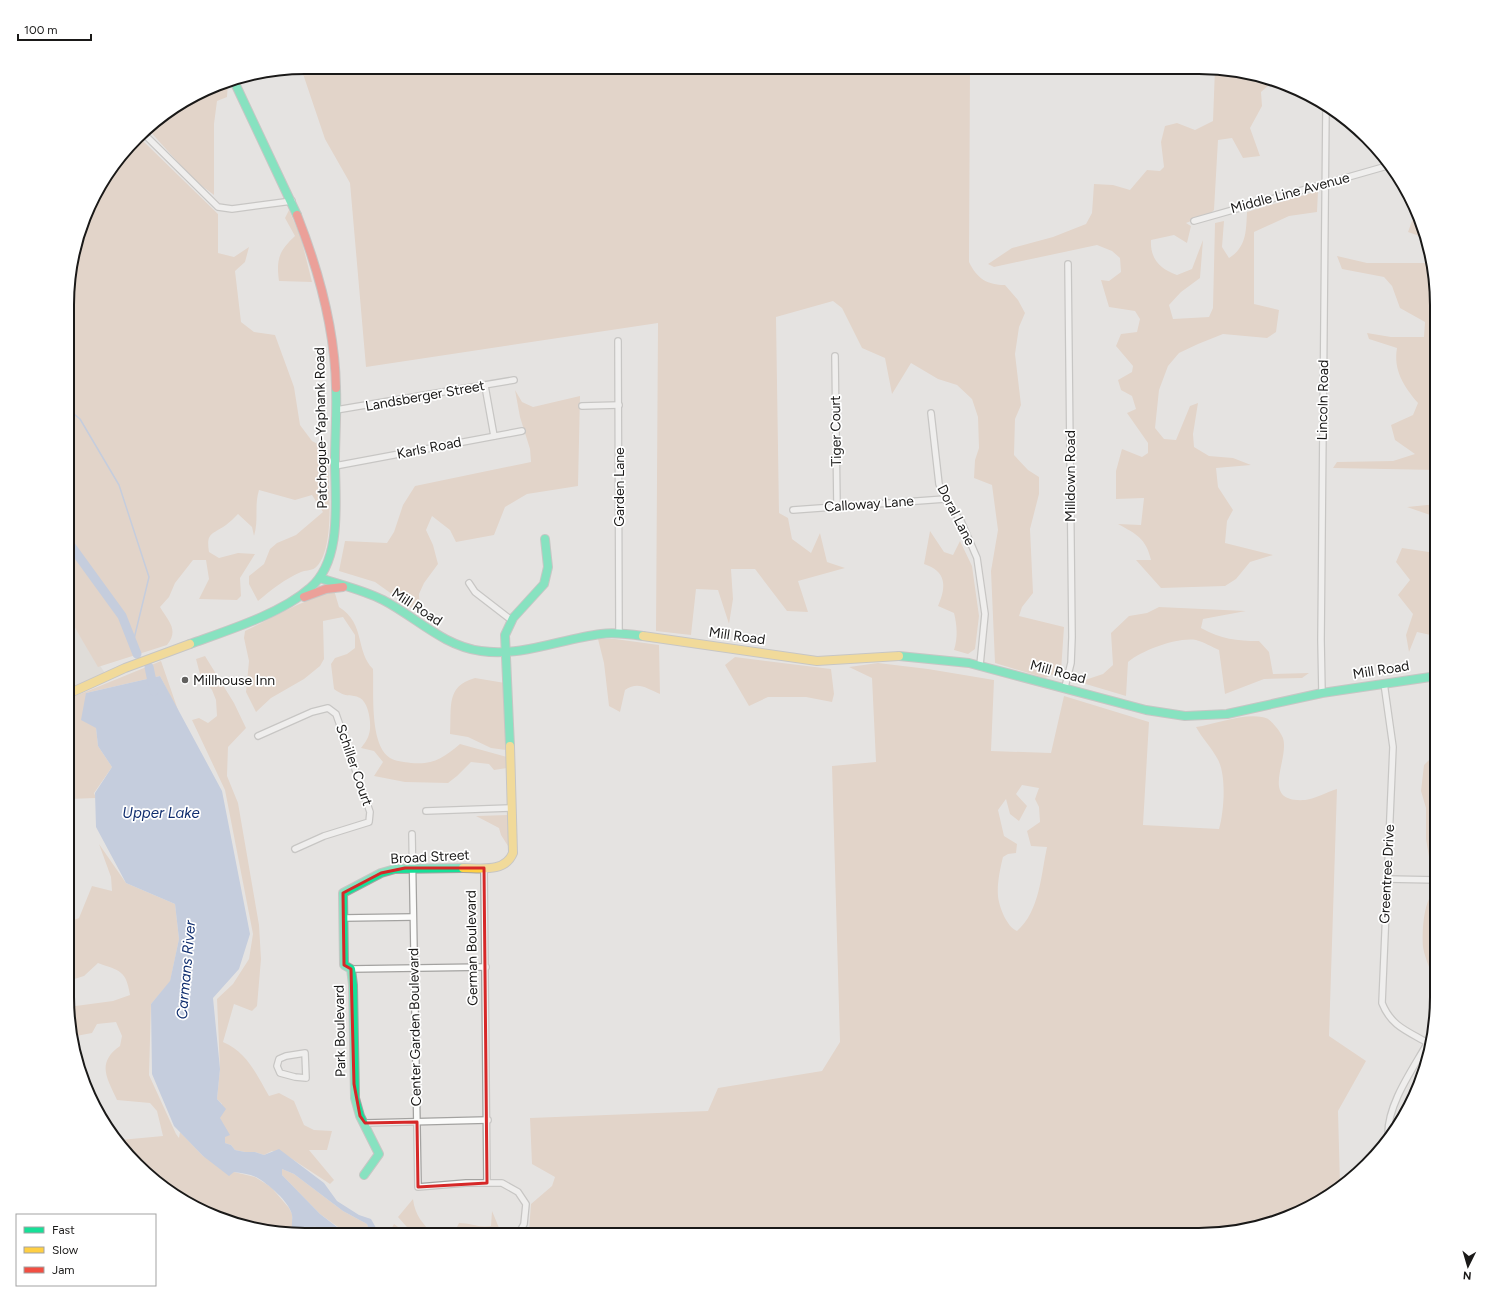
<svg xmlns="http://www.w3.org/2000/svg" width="1504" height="1302" viewBox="0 0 1504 1302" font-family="Figtree,sans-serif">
	<rect width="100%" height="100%" fill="#e5e3e1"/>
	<!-- built -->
	<path fill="#d8d2cd" d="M68 618 107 676 68 692Z"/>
	<!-- green -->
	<g fill="#dec1ab" fill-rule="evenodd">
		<path d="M970 67 969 262C977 279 988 285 1005 285L1018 300 1025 313 1019 327 1015 354 1021 405 1015 419 1014 455 1028 470 1039 477V494L1030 529 1033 593 1022 607 1019 616 1064 627 1061 671 1045 678 995 663 991 571 998 530 992 485 974 478 975 460 979 448 978 417 972 399 957 385 938 379 911 363 892 394 885 358 862 348 842 308 833 301 776 317 779 513 788 518 792 539 811 553 820 533 827 562 845 568 798 581 808 612 787 611 755 569H731L733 599 729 624 718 590 696 589 691 635 656 631 658 323 366 367 350 183 325 139 301 68Z"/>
		<path d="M1215 68 1270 84 1261 92 1262 106 1250 128 1260 156 1243 158 1232 138 1218 140 1214 210 1211 213 1186 223 1191 226 1187 243 1174 235 1151 240C1150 259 1160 269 1177 275L1192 269 1203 240 1200 278 1181 292 1169 305 1173 319 1209 317 1213 308 1215 223 1224 221 1222 247 1229 258C1247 247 1246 230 1247 212L1318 191 1317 212 1289 216 1254 232V304L1279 310 1276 332 1267 338 1223 334 1198 344 1179 353 1168 366 1159 390 1155 428 1164 439 1176 440 1190 406 1198 403 1193 434 1194 447 1209 456 1233 458 1251 465 1216 468 1218 487 1233 510 1227 521 1225 543 1273 555 1250 562 1236 579 1225 586 1161 588 1136 560H1151C1146 538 1136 534 1118 524L1141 525 1144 498 1116 499V471L1122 449 1142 457 1148 453V443L1127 413 1136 409 1132 396 1121 390 1118 380 1132 372 1133 366 1116 346 1121 334 1137 332 1140 319 1135 311 1109 307 1101 280 1109 281 1121 272 1120 258 1112 251 1097 245 994 267 988 264 1012 248 1053 237 1086 224 1092 213 1094 184 1113 185 1130 190 1147 170 1160 171 1164 167 1161 142 1165 126 1177 123 1195 130 1213 121Z"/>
		<path d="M227 81 228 83 227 97 217 101 214 124V195L194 180 147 128Z"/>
		<path d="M139 137 218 214V253L234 257 249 247 245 262 235 271 241 322 254 332 275 335 294 387 300 425 312 441 327 449C328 475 337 551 315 568 311 571 305 570 301 572 285 579 271 590 258 601L249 584V576L264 564 270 549 277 543 296 535 323 512 312 495 295 500 259 490C254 506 259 520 254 536L252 527 238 514C234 518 230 522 226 525 212 535 206 532 209 552L219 558 238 553 255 554 240 578 241 596 237 600 199 599 209 579 206 560H193L175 583 169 597 160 607C169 622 179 630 167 645L98 667 68 616 69 274 99 186Z"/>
		<path d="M289 210 301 238 312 282 279 281C276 259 279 251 295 236L285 218Z"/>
		<path d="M1419 213V214L1425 238 1408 232 1412 221Z"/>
		<path d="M1337 256 1367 263H1430L1436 289 1437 470 1333 468 1337 462 1393 461 1415 454 1395 440 1391 425 1413 415 1418 403C1404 387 1393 370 1397 348L1369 339 1367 333 1391 337H1424L1425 322 1400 308 1392 286 1384 277 1342 269Z"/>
		<path d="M515 390 522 402 533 407 580 396 578 486 527 494 505 507 494 535 456 542 450 530 432 516 426 530 433 545 438 564 424 583 419 594 420 614 375 582 339 571 345 541 387 543 394 532 403 505 415 486 531 462 530 449 520 417Z"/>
		<path d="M1437 504V530L1432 536 1433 516 1407 507Z"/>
		<path d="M930 531 944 552 953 555 960 541 972 566 979 616 975 649 968 654 954 650C958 638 957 625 954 613L938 606C947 586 946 571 924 564Z"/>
		<path d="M1402 548 1429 552C1437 581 1437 609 1437 638L1435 636 1417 632 1409 652 1406 635 1413 614 1398 595 1410 580 1396 562Z"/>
		<path d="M334 590 339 607C366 624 355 651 373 669 374 691 369 745 390 758 395 761 404 762 411 763 434 765 443 758 460 744L507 757V768L494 770 489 764 471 762 457 776 448 783 405 782 374 776 383 762 374 751 361 748C364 744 368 739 369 734 372 725 369 703 360 698 351 693 347 699 334 689L331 664 335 658 347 654 355 648V635L343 617 323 621 324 659 320 666 304 679 271 698 256 712 246 692 249 661 244 638 245 631 297 605Z"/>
		<path d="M1159 607 1246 611 1203 619 1201 628C1221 639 1237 641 1259 641L1269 652 1273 674 1309 673 1302 678 1264 679 1225 694 1219 650C1212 647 1204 642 1196 640 1177 637 1143 650 1128 662L1126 696 1079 682 1103 674 1113 665 1111 633 1129 616 1147 613Z"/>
		<path d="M598 639H615L659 645 660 694C646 688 638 681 625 690L620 712 609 706 604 663Z"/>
		<path d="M205 656 234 703 246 728 228 747 227 776 238 803 259 925 261 959 257 1006 252 1011 234 1004 223 1042C248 1053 256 1074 269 1096L279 1093 294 1101 304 1125 314 1130 332 1131 327 1150H309L334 1180 330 1184 286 1155 272 1151 264 1155 255 1152H245L235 1150 231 1145 225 1143V1137L220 1118 222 1104 217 1099 220 1069 217 999 233 984 249 959 253 934 225 790 192 720 199 718 208 723 217 716 216 700 212 690 201 678 196 659Z"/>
		<path d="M735 657 831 669 834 694 832 702 806 697H768L749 706 725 665Z"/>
		<path d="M161 661 179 713 160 676 86 693 96 728 98 746 112 767 94 793 96 798 68 799V699Z"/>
		<path d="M878 663 928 669 994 680 991 751 1051 753 1064 696 1149 722 1143 825 1219 829C1224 812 1227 774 1217 758 1211 747 1202 738 1196 727 1215 724 1244 713 1262 717 1269 718 1272 722 1276 727 1279 730 1281 734 1283 738 1290 760 1258 803 1305 800 1315 799 1327 792 1337 789L1329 1036 1366 1061 1338 1111 1340 1184 1290 1217 1215 1235H557L552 1232 529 1231 531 1204 552 1186 555 1177 532 1164 530 1118 708 1111 718 1088 822 1071 840 1042 832 766 876 762 872 678 849 667ZM1022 785 1039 788 1035 799 1039 807 1040 822 1027 831 1031 846 1047 847C1041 874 1040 911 1017 931 1007 927 999 907 998 896 997 884 1000 869 1003 857L1008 854 1016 853 1017 844 1004 836 998 810 1006 799 1010 814 1019 821 1027 806 1016 794Z"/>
		<path d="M475 678 505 683 506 750 491 748 468 737 450 734C452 708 445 686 475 678Z"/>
		<path d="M1437 752V851L1429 857 1426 839V808L1421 791 1424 765Z"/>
		<path d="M508 815 510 849 501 835 499 828 476 816Z"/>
		<path d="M99 844 126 883 175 904 179 939 170 982 151 1004 149 1075 176 1134 179 1138 180 1132 203 1156 234 1172 255 1177 271 1187 289 1208 292 1214V1229L294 1233 214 1217 136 1165 120 1140 163 1136 157 1111 150 1103 117 1100C107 1078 96 1063 120 1046L122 1036 116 1022 97 1024 92 1033 76 1036 73 1034 68 1007 113 1001 130 995C126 970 120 971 98 963L84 976 68 981V922L79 918 92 886 112 891 111 877Z"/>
		<path d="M1437 889V988C1433 975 1425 960 1423 947 1422 931 1423 898 1437 889Z"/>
		<path d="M282 1169 294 1174 343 1211 367 1224 371 1235H344L338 1227 320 1214 282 1175Z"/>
		<path d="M413 1199C415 1216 423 1223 433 1235H414L398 1217Z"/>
		<path d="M492 1211 502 1235H453L459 1223C471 1223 478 1228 491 1226Z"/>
		<path d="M394 1224 409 1235H388Z"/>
		<path d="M311 1226 319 1227 330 1235H312L308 1229Z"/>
	</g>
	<!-- water -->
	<path fill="#9eb1d7" d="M160 676 222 791 250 934 239 969 213 998 220 1069 217 1099 226 1109 220 1118 230 1135 225 1137V1143L231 1145 235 1150 245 1152H255L264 1155 279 1149 324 1183 337 1201 359 1215 371 1219 380 1235H371L367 1224 343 1211 294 1174 282 1169V1175L320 1214 337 1227 344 1235C340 1235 335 1236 331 1235 323 1233 318 1222 308 1229L312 1235 294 1233C290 1227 293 1221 292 1215 290 1202 267 1183 256 1177 249 1174 241 1173 234 1172L229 1176 203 1156 174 1126 152 1074 151 1004 170 981 179 939 175 904 126 883 96 827 95 793 112 767 98 746 96 728 81 720 86 693Z"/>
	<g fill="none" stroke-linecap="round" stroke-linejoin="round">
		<!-- stream -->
		<path stroke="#9eb1d7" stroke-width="1.5" d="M69 410 80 419 119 485 149 577 133 643"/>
		<!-- river -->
		<g stroke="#9eb1d7" stroke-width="9">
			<path d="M69 543 122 616 137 654"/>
			<path d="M149 667 154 691"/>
		</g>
		<!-- street casing -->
		<g stroke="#a3a2a0" stroke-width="8">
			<g id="street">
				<path d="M143 133 218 207 232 209 292 201"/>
				<path d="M1194 221 1387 166"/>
				<path d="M618 341 619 633"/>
				<path d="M835 356 837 506"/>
				<path d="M485 386 494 436"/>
				<path d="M582 406 619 405"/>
				<path d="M336 410 514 380"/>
				<path d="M931 413 939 484 945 499 961 521 977 558 985 614 980 665"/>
				<path d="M335 466 522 431"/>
				<path d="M793 510 945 499"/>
				<path d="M469 583 475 592 510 619"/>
				<path d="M1384 683 1393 747 1382 1003C1391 1026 1407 1031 1428 1043"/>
				<path d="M1065 687 1071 663 1072 637 1068 264"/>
				<path d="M1322 693 1321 640 1326 107"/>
				<path d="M258 736 312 712 328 708 336 714 370 812 369 822 324 836 295 849"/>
				<path d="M426 811 512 808"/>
				<path d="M412 834 418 1187 466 1183H502L518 1192 526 1204 524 1224 518 1235"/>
				<path d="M484 868 487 1183"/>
				<path d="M1387 879 1437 880"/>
				<path d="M343 918 413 917"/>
				<path d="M351 969 486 967"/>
				<path d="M305 1053 306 1078 295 1077 280 1073 277 1066 279 1059 286 1056Z"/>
				<path d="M365 1123 488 1120"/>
				<path d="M1388 1134C1388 1103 1413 1069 1428 1042"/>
			</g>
		</g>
		<!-- fast casing -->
		<g stroke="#a3a2a0" stroke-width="10">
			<g id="fast">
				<path d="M233 79 297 215"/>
				<path d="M320 578C341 585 363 590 383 600 416 617 443 646 481 651 522 657 561 639 601 634 615 632 629 634 643 636"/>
				<path d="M190 644C226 631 281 614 310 588 343 560 335 500 335 461 335 437 337 413 336 388"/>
				<path d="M899 656 969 663 1146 710 1185 716 1227 714 1322 693 1437 676"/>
				<path d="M510 746 505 635 513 618 544 584 548 567 545 539"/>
				<path d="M364 1175 379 1154 360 1116 355 1098 353 985 351 969 344 965 343 893 381 873 395 869 463 868"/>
			</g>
		</g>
		<!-- slow casing -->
		<g stroke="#a3a2a0" stroke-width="10">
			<g id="slow">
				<path d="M643 636 817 661 899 656"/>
				<path d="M68 694 125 668 190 644"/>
				<path d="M463 868C480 868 505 873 513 853L510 746"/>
			</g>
		</g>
		<!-- jam casing -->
		<g stroke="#a3a2a0" stroke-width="10">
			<g id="jam">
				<path d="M297 215C319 271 335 328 336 388"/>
				<path d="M304 597 326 589 343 587"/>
			</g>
		</g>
		<!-- street -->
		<use href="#street" stroke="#fbfbfa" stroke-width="5.5"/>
		<!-- fast -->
		<use href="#fast" stroke="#16e098" stroke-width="8"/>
		<!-- slow -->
		<use href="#slow" stroke="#ffcf43" stroke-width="8"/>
		<!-- jam -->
		<use href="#jam" stroke="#f24e42" stroke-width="8"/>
	</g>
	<!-- marked area -->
	<path d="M0 0H1504V1302H0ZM405 868H484L487 1183 418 1187 417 1122 365 1123 360 1116 354 1084 351 969 344 965 343 893 381 873Z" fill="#e5e3e1" fill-opacity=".55" fill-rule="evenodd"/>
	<path fill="none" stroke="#d62828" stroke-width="3" stroke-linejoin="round" d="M405 868H484L487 1183 418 1187 417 1122 365 1123 360 1116 354 1084 351 969 344 965 343 893 381 873Z"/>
	<!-- markers -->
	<circle fill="#61605e" stroke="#fff" stroke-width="1.5" cx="185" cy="680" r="4"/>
	<g text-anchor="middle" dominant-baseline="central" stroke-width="3.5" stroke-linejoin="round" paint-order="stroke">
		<!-- street labels -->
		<g font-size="14" fill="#1a1918" stroke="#fff">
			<text transform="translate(1290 193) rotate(-15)">Middle Line Avenue</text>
			<text transform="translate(425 396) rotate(-10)">Landsberger Street</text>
			<text transform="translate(1323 400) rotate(-89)">Lincoln Road</text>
			<text transform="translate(321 428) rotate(-91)">Patchogue-Yaphank Road</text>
			<text transform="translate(836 431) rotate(-91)">Tiger Court</text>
			<text transform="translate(429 448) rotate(-11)">Karls Road</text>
			<text transform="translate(1070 476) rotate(-90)">Milldown Road</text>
			<text transform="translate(619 487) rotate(-90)">Garden Lane</text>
			<text transform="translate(869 504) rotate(-4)">Calloway Lane</text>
			<text transform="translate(956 515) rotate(63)">Doral Lane</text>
			<text transform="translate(417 607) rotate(33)">Mill Road</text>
			<text transform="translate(737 636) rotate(8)">Mill Road</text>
			<text transform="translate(1381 670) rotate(-9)">Mill Road</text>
			<text transform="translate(1058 672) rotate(15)">Mill Road</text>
			<text transform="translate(354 765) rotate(71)">Schiller Court</text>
			<text transform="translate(430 857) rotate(-3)">Broad Street</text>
			<text transform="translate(1387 874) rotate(-87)">Greentree Drive</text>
			<text transform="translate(472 948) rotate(-91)">German Boulevard</text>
			<text transform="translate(415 1027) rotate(-91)">Center Garden Boulevard</text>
			<text transform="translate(340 1031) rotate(-91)">Park Boulevard</text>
		</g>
		<!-- poi labels -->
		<g font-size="14" fill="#1a1918" stroke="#fff" text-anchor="start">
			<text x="193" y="680">Millhouse Inn</text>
		</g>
		<!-- water labels -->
		<g font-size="15" font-style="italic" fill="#0f2d6e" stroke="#fff">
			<text x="161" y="813">Upper Lake</text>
			<text transform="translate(186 970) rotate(-85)">Carmans River</text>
		</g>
	</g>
	<!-- crop -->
	<path d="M0 0H1504V1302H0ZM305 74H1199A231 231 0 0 1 1430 305V997A231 231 0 0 1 1199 1228H305A231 231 0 0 1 74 997V305A231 231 0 0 1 305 74Z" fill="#fff" fill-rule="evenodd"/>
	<path fill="none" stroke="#1a1918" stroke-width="2" d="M305 74H1199A231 231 0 0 1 1430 305V997A231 231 0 0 1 1199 1228H305A231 231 0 0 1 74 997V305A231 231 0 0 1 305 74Z"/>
	<!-- legend -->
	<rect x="16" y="1214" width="140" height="72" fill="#ffffff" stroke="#a3a3a3"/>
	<rect x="24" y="1227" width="20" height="6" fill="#16e098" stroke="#a3a3a3"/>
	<text x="52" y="1234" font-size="12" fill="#1a1918">Fast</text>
	<rect x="24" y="1247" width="20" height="6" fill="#ffcf43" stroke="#a3a3a3"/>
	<text x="52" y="1254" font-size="12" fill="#1a1918">Slow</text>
	<rect x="24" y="1267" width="20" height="6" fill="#f24e42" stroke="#a3a3a3"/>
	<text x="52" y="1274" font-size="12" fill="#1a1918">Jam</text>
	<!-- north arrow -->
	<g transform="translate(1468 1266) rotate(185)" stroke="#ffffff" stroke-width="3" paint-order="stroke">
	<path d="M0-3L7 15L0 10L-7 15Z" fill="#1a1918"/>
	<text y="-6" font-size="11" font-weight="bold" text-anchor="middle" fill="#1a1918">N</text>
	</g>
	<!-- scale -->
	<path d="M18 34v6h73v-6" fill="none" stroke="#1a1918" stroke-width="2"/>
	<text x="24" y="34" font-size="12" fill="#1a1918" stroke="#ffffff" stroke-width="3" paint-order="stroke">100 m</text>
</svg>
